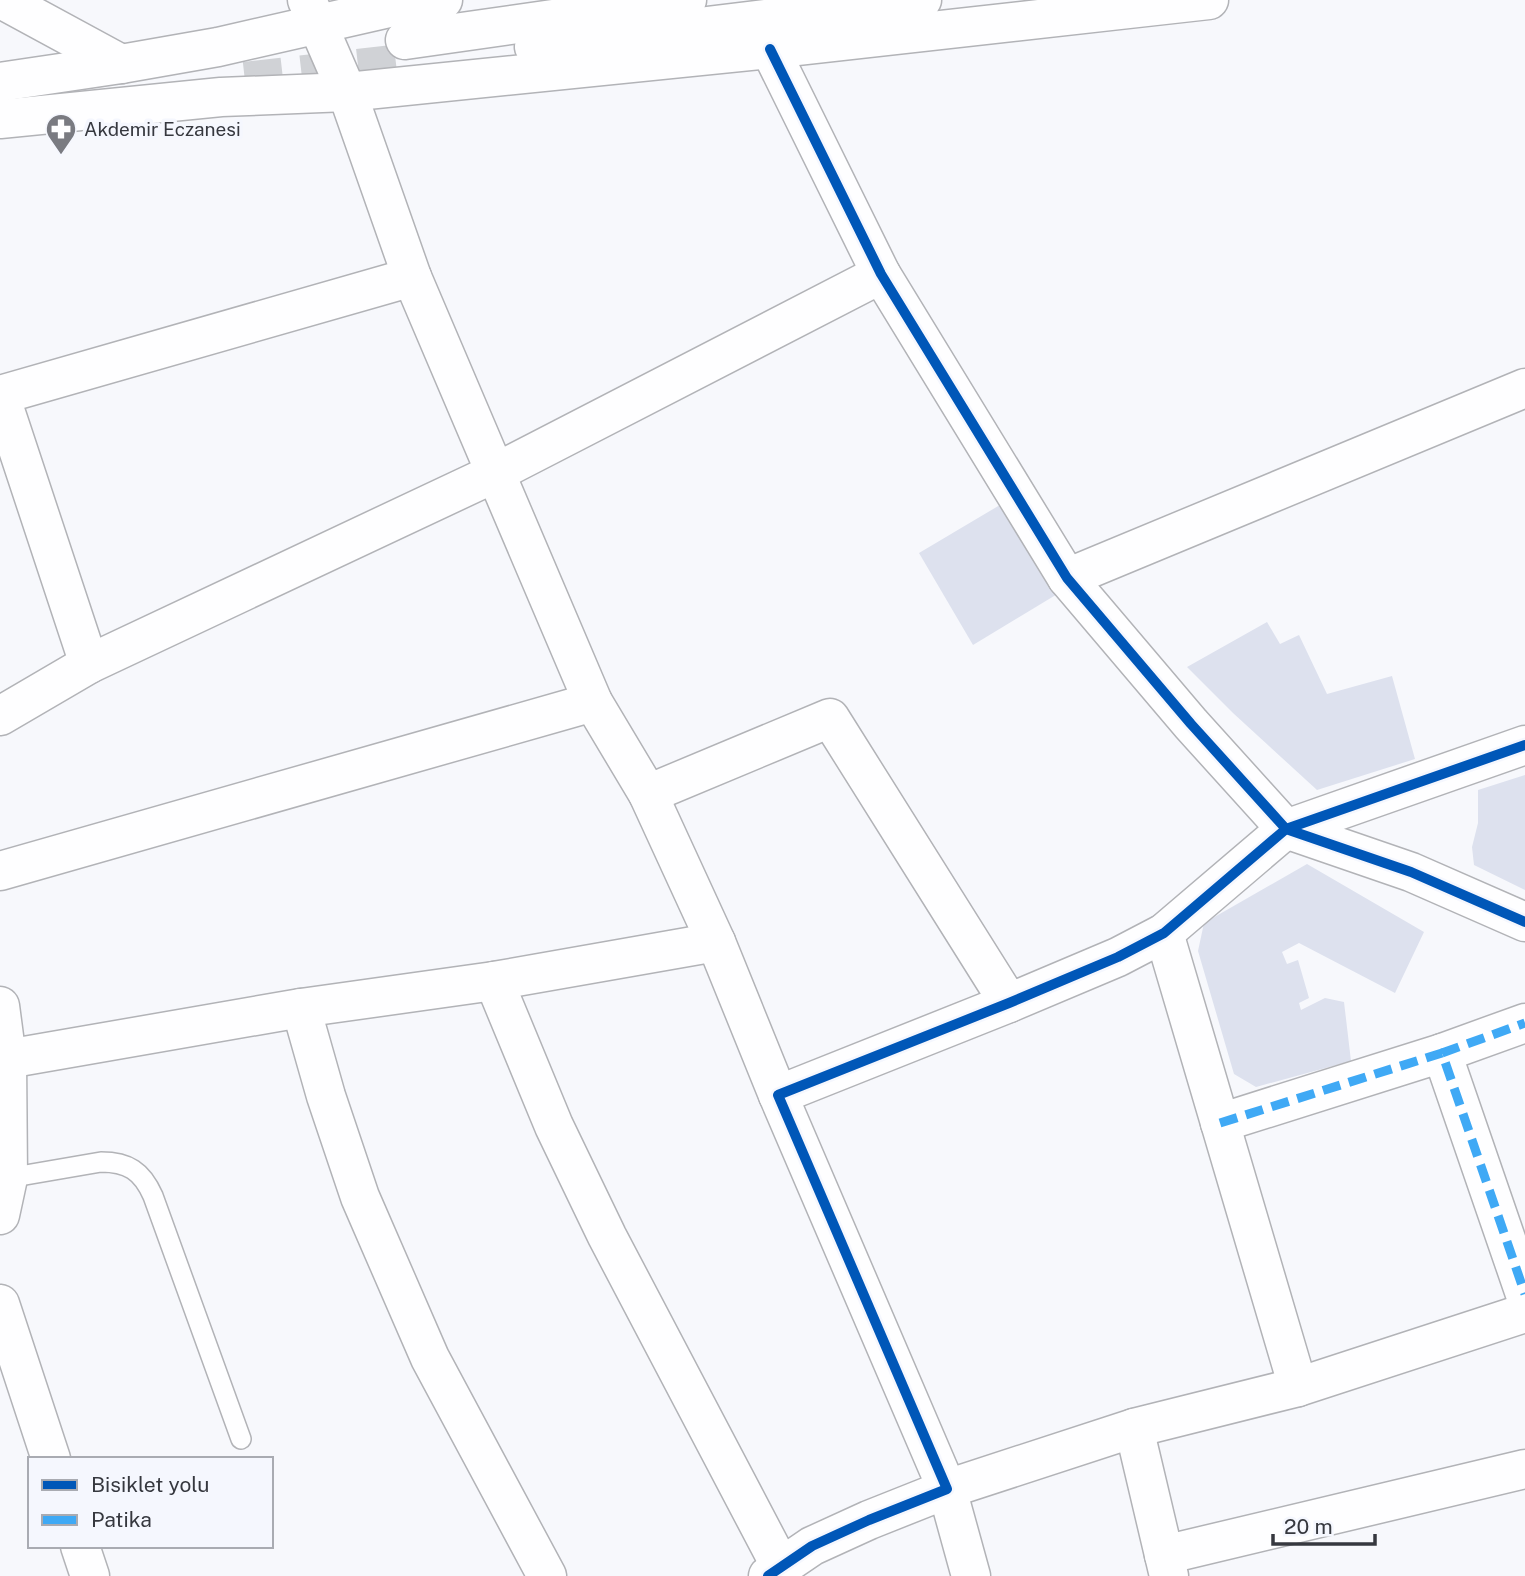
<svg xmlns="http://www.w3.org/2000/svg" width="1525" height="1576" font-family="'Public Sans',sans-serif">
	<rect width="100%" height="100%" fill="#f7f8fc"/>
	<g fill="#dde1ee">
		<polygon points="1005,502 1059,593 973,645 919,553"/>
		<polygon points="1267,622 1280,644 1299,635 1327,694 1392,676 1415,759 1317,790 1233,713 1187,667"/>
		<polygon points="1525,775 1525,890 1474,865 1472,847 1478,823 1478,790"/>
		<polygon points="1307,864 1424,932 1395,993 1299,943 1282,952 1287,964 1298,960 1309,998 1299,1003 1301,1010 1325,998 1344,1002 1351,1061 1256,1087 1234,1074 1198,951 1204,923"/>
	</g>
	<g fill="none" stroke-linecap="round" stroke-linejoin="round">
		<polyline stroke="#d0d2d6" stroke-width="38" stroke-dasharray="38 19" stroke-linecap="butt" points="245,81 410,62"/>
		<g stroke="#b2b3b7" stroke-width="22">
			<path id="lane" d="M8,1178L101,1162C128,1162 142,1171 153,1196L241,1439"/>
		</g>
		<g stroke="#b2b3b7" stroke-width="41">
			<g id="street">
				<polyline points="3,0 121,64"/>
				<polyline points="307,0 347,92 412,277 593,702 648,794 716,942 778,1095"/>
				<polyline points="770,49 881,274 1067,578 1191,724 1286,829 1411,872 1525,922"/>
				<polyline points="0,395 412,277"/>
				<polyline points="0,395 89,664"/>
				<polyline points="1067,578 1525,388"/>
				<polyline points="0,716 89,664 495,473 881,274"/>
				<polyline points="648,794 830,718 1009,1003"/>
				<polyline points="0,871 593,702"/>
				<polyline points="1164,933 1298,1387"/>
				<polyline points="494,981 554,1126 607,1236 781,1567"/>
				<polyline points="0,1006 7,1059 8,1178 0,1215"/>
				<polyline points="301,1008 326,1096 360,1197 430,1358 547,1576"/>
				<polyline points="1442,1053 1525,1023"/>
				<polyline points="7,1059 301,1008 494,981 716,942"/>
				<polyline points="1220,1123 1442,1053 1525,1294"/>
				<polyline points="0,1304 51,1459"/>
				<polyline points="1134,1428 1169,1576"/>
				<polyline points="80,1546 90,1576"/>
				<polyline points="1164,1555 1525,1469"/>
				<polyline points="768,1576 812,1546 869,1520 947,1489 778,1095 1009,1003 1118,957 1164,933 1286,829 1525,745"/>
				<polyline points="971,1576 947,1489 1134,1428 1298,1387 1525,1313"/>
			</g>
		</g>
		<g stroke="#b2b3b7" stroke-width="41">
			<g id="secondary">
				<polyline points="405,40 687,0"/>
				<polyline points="534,47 922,0"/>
				<polyline points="0,82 121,64 218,47 389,8 443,0"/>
				<polyline points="0,119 221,97 347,92 770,49 1209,0"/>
			</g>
		</g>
		<use href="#lane" stroke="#fefeff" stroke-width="19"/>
		<use href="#street" stroke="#fefeff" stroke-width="38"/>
		<use href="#secondary" stroke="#fefeff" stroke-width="38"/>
		<g stroke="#3fa9f5" stroke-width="9" stroke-dasharray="18 9" stroke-linecap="butt">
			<polyline points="1442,1053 1525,1023"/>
			<polyline points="1220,1123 1442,1053 1525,1294"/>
		</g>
		<g stroke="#f5f7fe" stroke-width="15">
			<g id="cycleway">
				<polyline points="770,49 881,274 1067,578 1191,724 1286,829 1411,872 1525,922"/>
				<polyline points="768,1576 812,1546 869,1520 947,1489 778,1095 1009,1003 1118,957 1164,933 1286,829 1525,745"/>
			</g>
		</g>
		<use href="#cycleway" stroke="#0057b8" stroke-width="10"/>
	</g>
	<defs>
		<g id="pharmacy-pin" transform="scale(1.575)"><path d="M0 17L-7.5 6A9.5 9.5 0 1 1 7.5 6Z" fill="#7a7b81" stroke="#f5f7fe"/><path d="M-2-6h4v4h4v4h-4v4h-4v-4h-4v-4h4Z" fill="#fff"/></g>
	</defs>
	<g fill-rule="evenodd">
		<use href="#pharmacy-pin" x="61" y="129"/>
	</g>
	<g text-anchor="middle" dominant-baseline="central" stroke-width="7" stroke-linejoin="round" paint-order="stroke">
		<g font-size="19" fill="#36383f" stroke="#f5f7fe" text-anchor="start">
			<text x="84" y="129">Akdemir Eczanesi</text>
		</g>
	</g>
	<rect x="28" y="1457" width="245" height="91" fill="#f5f7fe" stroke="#a9abb2" stroke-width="2"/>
	<rect x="42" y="1480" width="35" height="10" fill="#0057b8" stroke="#a9abb2" stroke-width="2"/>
	<text x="91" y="1492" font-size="21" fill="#36383f">Bisiklet yolu</text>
	<rect x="42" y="1515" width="35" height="10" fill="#3fa9f5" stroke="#a9abb2" stroke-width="2"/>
	<text x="91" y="1527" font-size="21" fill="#36383f">Patika</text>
	<path d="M1273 1534v10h102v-10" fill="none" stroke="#36383f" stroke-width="3.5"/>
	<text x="1284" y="1534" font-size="21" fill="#36383f" stroke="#f5f7fe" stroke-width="5" paint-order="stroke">20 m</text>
</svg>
